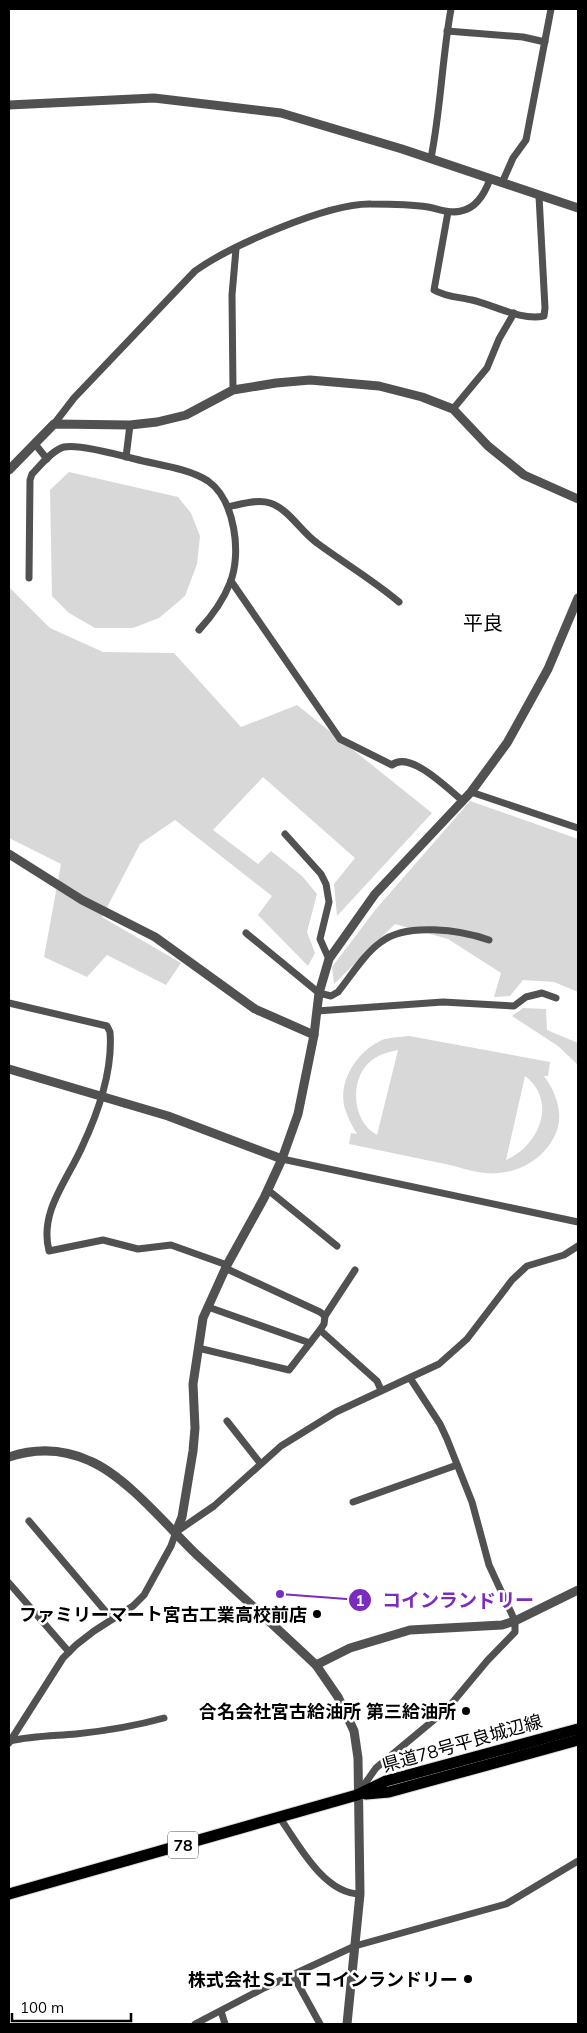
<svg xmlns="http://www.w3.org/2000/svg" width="587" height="2033" font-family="Mulish,'Noto Sans JP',sans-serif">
	<rect width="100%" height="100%" fill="#fff"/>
	<g fill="#d8d8d8" fill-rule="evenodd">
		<polygon points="69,472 178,497 191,513 200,536 197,564 185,596 159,618 133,628 95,628 69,613 52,596 50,490"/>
		<polygon points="9,587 50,628 103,652 174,653 241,727 297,705 432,813 337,916 334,884 355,858 263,777 213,830 258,864 271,851 302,876 317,894 307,932 315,953 308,966 258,915 272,896 175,820 140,844 102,917 181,963 166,985 107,955 87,977 44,957 61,864 9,838"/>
		<polygon points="470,801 578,839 578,992 554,982 523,980 510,996 494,997 501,973 448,939 395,924 334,984 332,967 376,909"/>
		<polygon points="523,1008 546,1009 547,1030 578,1043 578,1065 558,1046 512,1016"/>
		<path d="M409,1036L550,1062L548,1076H544C556,1092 564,1114 556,1133C546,1156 524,1171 499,1173C483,1175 465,1169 450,1165C416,1158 383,1151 349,1144L351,1133L357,1134C352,1126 348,1118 345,1109C337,1082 357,1051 382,1040C390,1037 401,1037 409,1036ZM398,1050L377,1135C351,1121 349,1077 372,1060C380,1054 389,1052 398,1050ZM525,1076C558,1101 539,1146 506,1160Z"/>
	</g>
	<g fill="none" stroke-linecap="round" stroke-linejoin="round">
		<g stroke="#dbdbdb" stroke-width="13">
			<g id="primary">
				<polyline points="366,1794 389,1792 578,1740"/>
				<polyline points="9,1894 357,1795 386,1781 578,1729"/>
			</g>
		</g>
		<g stroke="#515151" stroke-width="7">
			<polyline points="447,31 523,37 545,42"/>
			<path d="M431,158C441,108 442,58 451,9"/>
			<polyline points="502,183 513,158 526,140 551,9"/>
			<path d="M448,212L434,290C446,297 459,297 472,300C494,305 521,321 544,316L545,308L539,196"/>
			<polyline points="233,390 232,295 236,249"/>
			<polyline points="453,409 487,368 499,339 514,313"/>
			<path d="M54,424L74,398L195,271C230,246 328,203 371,204C390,204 409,204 428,207C439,209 450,214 461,211C477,208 485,193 490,179"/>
			<polyline points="35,444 47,459"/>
			<polyline points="126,457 130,425"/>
			<path d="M228,507C240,504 258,499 270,503C289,509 301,532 317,543C344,563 373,580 399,602"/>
			<path d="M29,578L30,480L32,474C40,466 52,450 64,447C77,444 120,455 135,459C158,465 188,468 208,481C235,500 242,554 230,583C223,601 212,616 199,630"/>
			<path d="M231,581L340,739L392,765C410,750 448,789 463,801"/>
			<polyline points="471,792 578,828"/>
			<polyline points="285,834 321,874 326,884 329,902 320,939 329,959"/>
			<path d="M246,933L319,993L331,996L338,992C351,976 364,954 381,942C406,922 461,930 489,940"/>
			<path d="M9,1003L107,1026L110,1032C113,1070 98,1113 82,1147C67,1181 39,1212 49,1251L103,1240L138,1249L171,1245L227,1265"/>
			<polyline points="317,1011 443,1002 514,1006 526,997 542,993 556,998"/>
			<polyline points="282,1159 578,1222"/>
			<polyline points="268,1190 337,1246"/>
			<polyline points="225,1268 320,1312 325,1316"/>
			<polyline points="208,1307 310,1343"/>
			<polyline points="320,1330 377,1381 381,1390"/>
			<polyline points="198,1348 289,1370 320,1330 324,1324 325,1316 355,1270"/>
			<polyline points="227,1421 260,1463"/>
			<polyline points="353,1502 457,1465"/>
			<polyline points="29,1521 112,1619"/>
			<polyline points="9,1583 69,1652"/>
			<path d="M10,1741C32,1736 53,1736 76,1734C105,1731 135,1726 164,1718"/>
			<polyline points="9,1743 63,1658 76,1645 94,1631 133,1606 144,1595 171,1546 176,1532 214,1506 281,1446 336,1412 439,1364 467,1339 512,1280 527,1266 564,1255 578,1246"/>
			<polyline points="359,1792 376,1768 447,1709 487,1661 515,1632 515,1621 489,1565 472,1502 447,1439 440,1424 410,1378"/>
			<path d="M280,1818C298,1844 324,1894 360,1894"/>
			<polyline points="293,1975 320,2024"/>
			<polyline points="221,2011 225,2024"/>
			<polyline points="195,2024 264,1988 355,1946 506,1904 578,1861"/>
		</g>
		<g stroke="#515151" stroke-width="9">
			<polyline points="9,105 154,98 281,113 402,149 578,208"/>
			<polyline points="9,470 54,424 130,425 157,422 186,415 233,390 276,383 310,380 379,386 422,397 453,409 488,446 524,475 578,499"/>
			<polyline points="9,854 82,900 155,937 255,1009 314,1035"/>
			<polyline points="9,1069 168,1116 282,1159"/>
			<path d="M9,1457C36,1448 64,1449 90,1461C127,1477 167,1526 196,1554C236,1591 277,1628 316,1665L338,1697L354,1731L358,1758L360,1894L347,2024"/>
			<polyline points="176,1532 182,1517 193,1451 195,1428 193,1384 203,1318 227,1265 264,1198 282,1159 298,1114 314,1035 319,993 329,959 375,894 471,792 507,743 548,669 578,598"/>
			<polyline points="316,1665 350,1648 410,1630 502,1625 515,1621 578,1590"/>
		</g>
		<use href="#primary" stroke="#000" stroke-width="11"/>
	</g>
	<g fill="#000" stroke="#fff" stroke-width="2">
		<circle cx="317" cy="1614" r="5"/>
		<circle cx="466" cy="1711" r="5"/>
		<circle cx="468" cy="1979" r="5"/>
	</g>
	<g text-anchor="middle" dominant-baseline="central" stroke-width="5" stroke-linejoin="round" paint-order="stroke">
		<rect fill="#fff" stroke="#4c4c4c" stroke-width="1" x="168" y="1831.5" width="30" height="27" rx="4"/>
		<g font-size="16" font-weight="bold" fill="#000">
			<text x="183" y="1845">78</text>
		</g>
		<g font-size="18" font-weight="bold" fill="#000" stroke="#fff" text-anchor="end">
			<text x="307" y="1614">ファミリーマート宮古工業高校前店</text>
			<text x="456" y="1711">合名会社宮古給油所 第三給油所</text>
			<text x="458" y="1979">株式会社ＳＩＴコインランドリー</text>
		</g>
		<g font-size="18" fill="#000" stroke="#fff">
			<text transform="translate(462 1743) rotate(-16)">県道78号平良城辺線</text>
		</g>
		<g font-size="20" fill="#000" stroke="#fff">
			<text x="483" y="622">平良</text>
		</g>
	</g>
	<path fill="none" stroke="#7b2cbf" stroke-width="2" d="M280 1594L360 1600"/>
	<g fill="#7b2cbf" stroke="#fff" stroke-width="2">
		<circle cx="280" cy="1594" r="5"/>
		<circle cx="360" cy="1600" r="12"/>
	</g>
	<g font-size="15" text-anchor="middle" font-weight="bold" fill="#fff">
		<text x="360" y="1606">1</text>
	</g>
	<g font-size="19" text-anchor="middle" font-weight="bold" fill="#7b2cbf" stroke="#fff" stroke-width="5" stroke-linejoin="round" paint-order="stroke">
		<text x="458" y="1607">コインランドリー</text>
	</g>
	<rect width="587" height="2033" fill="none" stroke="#000000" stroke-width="20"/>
	<path d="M12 2013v8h119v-8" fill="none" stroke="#000000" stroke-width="2.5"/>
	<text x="20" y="2013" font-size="15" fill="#000000" stroke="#ffffff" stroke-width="4" paint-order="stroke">100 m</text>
</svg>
